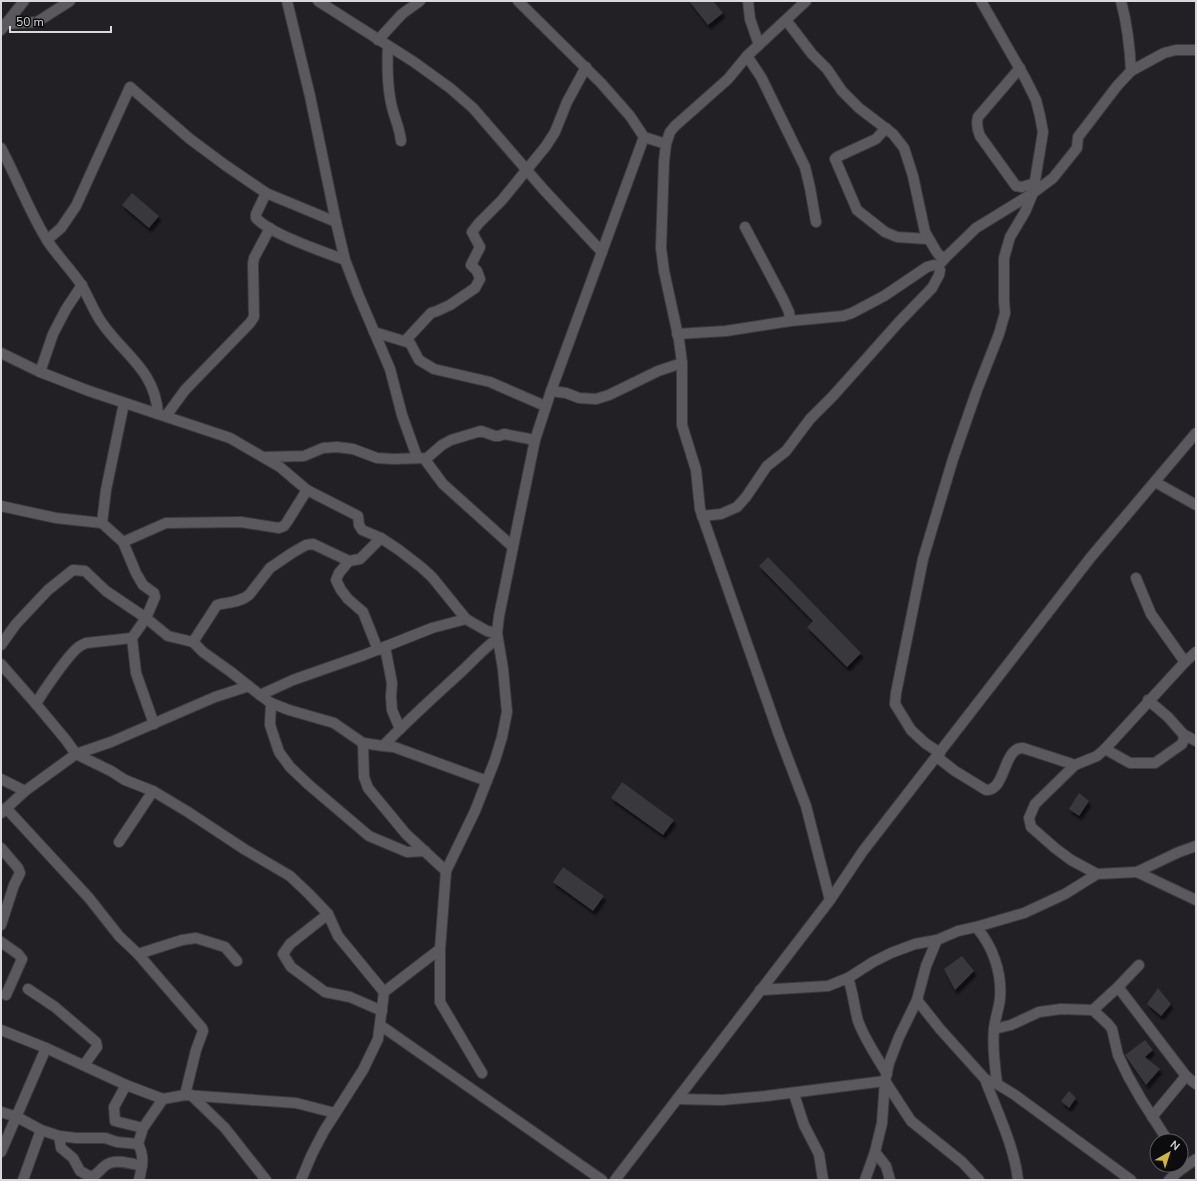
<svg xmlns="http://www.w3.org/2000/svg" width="1197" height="1181" font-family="'Nunito Sans',sans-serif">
	<defs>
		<filter id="shadow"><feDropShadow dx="2.5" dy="4.5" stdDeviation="1" flood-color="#0009"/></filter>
	</defs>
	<rect width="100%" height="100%" fill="#232025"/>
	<g fill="#39373c" filter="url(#shadow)">
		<polygon points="689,1 713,1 723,13 708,25"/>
		<polygon points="132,193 159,216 149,228 122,205"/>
		<polygon points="768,557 861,653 847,667 807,627 813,621 759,566"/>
		<polygon points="622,782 674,820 663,835 611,798"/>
		<polygon points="1079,793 1089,801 1079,816 1069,809"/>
		<polygon points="563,867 604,896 593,911 553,882"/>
		<polygon points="962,956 974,971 955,990 944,969"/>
		<polygon points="1158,988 1171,1004 1161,1016 1147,1004"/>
		<polygon points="1145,1040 1153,1050 1145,1057 1160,1069 1146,1085 1125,1055"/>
		<polygon points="1069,1091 1076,1098 1069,1108 1061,1101"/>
	</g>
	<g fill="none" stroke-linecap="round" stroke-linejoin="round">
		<g stroke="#3d3b3f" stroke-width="12">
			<g id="minor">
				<polyline points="287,1 310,96 336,222 345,260 358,294 390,369 402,415 417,457"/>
				<polyline points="318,1 414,62 450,88 473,108 544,190 602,252"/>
				<polyline points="518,1 601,83 630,116 644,137 666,144"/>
				<polyline points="748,1 750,19 759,45"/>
				<polyline points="806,1 747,56 728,79 675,126 670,132 666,144 664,161 661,248 664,271 679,340 682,363 682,425 696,470 700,509 779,735 806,806 830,900"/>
				<path d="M1121,1C1127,24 1130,47 1131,71"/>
				<polyline points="786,20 812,54 827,69 842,91 859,108 893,134 904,148 913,176 925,232 936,251 939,255 945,258"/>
				<polyline points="5,24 37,22 70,1"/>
				<polyline points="1,30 24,1"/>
				<polyline points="378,40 402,14 420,1"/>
				<path d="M388,46C387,67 387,90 393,111C396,121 400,130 401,141"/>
				<polyline points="747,56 761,77 805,167 810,188 816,222"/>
				<path d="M1020,68L978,117C976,124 977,129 980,136L1016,186L1022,187L1035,183"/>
				<polyline points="886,128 876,139 837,157 835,159 836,161 857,210 885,232 897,237 928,239"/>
				<path d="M1,148C17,178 29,211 47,240C57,256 72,270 82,286C89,298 94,312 102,323C125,356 155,370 158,414"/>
				<path d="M266,193L256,214V218C272,235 322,251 345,260"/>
				<polyline points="745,227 783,299 789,312 790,321"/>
				<polyline points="47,240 61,228 76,206 130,87 190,139 225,165 266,193 336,222"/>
				<polyline points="374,332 410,343 419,360 434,369 490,382 545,406"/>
				<polyline points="677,334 726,331 790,321 843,316 852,313 884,296 927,267 934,265 938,266 945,258 976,228 1033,193 1043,132 1040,116 1036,100 1025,78 981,1"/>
				<polyline points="405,341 431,313 437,311 450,305 475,288 480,279 477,271 471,265 480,247 472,232 479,223 502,200 546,146 555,132 567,102 586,67"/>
				<polyline points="1,353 40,372 89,391 230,438 280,467 307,490 358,516 359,525 362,530 381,538 399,550 421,567 432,577 466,619"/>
				<polyline points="40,372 53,334 66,309 82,285"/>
				<polyline points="551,391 566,393 579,398 596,399 609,395 658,371 682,363"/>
				<polyline points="124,403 106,490 102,523 123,542 136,573 143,585 154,593 155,597 146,618 132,638 136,673 154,724"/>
				<polyline points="166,416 185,390 250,323 254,317 253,264 254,258 270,228"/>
				<polyline points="265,457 304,456 323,448 337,447 353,449 377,458 393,459 427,458 442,445 451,440 481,431 495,436 499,436 504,434 535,440"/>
				<polyline points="427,458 426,461 443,484 513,547"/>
				<polyline points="1155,482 1196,505"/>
				<polyline points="1,506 56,518 102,523"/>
				<polyline points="702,516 721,514 737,507 746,497 767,466 786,451 810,419 833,396 899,322 932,288 939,275 940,270 938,266"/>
				<polyline points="123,542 166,523 241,522 279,528 284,526 287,522 307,490"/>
				<polyline points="1136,578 1151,614 1185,662"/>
				<path d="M193,642L217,605C228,602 239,603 249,595L270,568L292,553L306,545L313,544L349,561"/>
				<polyline points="1,645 16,624 48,590 73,570 85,571 106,591 146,618 168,636 193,642 203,652 231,672 260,695 271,703 289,710 334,723 363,743 383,746 394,747 487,781"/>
				<polyline points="385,647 392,683 391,697 392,710 400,729"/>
				<polyline points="378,650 363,612 348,599 341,590 336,580 339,573 349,561 360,559 381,538"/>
				<polyline points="1,664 36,704 66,740 76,754 111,771 125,780 153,791 188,812 244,849 290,876 309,894 328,914 338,936 384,992"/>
				<polyline points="260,695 293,680 364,655 432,628 466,619 487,631 497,633"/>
				<polyline points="271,703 270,725 279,752 290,767 309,785 369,836 407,852 425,851"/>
				<path d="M36,704C42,693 70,652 80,646C82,645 84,644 86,643L132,638"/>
				<polyline points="1183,734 1196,741"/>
				<polyline points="363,743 364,777 368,788 406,834 446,871"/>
				<path d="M383,746C408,720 435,696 461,672C473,661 484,648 497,639"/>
				<polyline points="1105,749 1130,763 1155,763 1182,744 1184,738 1183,734 1168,717 1148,700"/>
				<polyline points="940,753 925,743 911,730 895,704 896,693 923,559 953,459 977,390 999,334 1005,313 1004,301 1004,258 1010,237 1025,212 1033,193 1053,178 1077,148 1078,137 1117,86 1131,71 1164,53 1176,50 1196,50"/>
				<path d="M937,757L955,771L986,790C1006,791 1003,747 1023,748L1075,765"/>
				<polyline points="1,779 25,791"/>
				<polyline points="6,808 89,898 119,936 138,954 202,1028 203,1031 196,1050 185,1095"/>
				<polyline points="1,813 25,791 76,754 111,742 215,697 249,686"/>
				<polyline points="119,842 153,791"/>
				<polyline points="1,848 18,868 20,873 14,885 1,925"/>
				<polyline points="1137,872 1196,900"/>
				<polyline points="1097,874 1071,860 1055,848 1031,827 1029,818 1035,804 1075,765 1097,756 1105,749 1185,662 1196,652"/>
				<polyline points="328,914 290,944 283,954 291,967 325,992 350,997 382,1011"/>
				<path d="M976,927C993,946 1002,973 1000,998C999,1009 995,1018 994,1029C992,1047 995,1065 997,1084"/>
				<polyline points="1,942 18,954 22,959 6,995"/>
				<polyline points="440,949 440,1002 482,1073"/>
				<polyline points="138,954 182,940 196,938 225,947 237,961"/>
				<path d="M848,978C853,992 854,1006 858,1021C865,1040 877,1057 887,1074"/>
				<polyline points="1118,987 1139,965"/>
				<polyline points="28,989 55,1007 96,1042 97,1047 84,1065"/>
				<polyline points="760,990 828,986 848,978 873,962 891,953 915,944 937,940 958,931 976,927 1024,913 1065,894 1097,874 1137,872 1179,852 1196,846"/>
				<polyline points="917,1000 940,1029 985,1079 997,1084 1015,1095 1131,1180"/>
				<polyline points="1093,1010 1118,987 1186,1076 1152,1117"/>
				<polyline points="380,1025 602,1180"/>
				<polyline points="994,1029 1011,1025 1039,1012 1061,1009 1093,1010 1108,1024 1112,1029 1118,1055 1128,1076 1141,1099 1168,1141"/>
				<polyline points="1,1030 46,1048 126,1085 163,1099 185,1095 296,1103 335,1113"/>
				<polyline points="1186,1076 1196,1084"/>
				<path d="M985,1079C997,1112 1014,1145 1018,1180"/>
				<polyline points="126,1085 114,1107 115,1121 143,1128"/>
				<polyline points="794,1094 804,1125 819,1154 823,1180"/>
				<polyline points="191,1095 225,1128 266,1180"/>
				<polyline points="677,1099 722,1100 766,1096 885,1081 911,1121 962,1162 979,1180"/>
				<polyline points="1,1112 17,1117 41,1130"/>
				<path d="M59,1136L61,1148L73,1158L80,1171L91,1177C100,1173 99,1170 106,1165C115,1158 132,1164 142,1166"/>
				<polyline points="1,1152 46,1048"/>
				<polyline points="23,1180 41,1130 59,1136 76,1138 105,1138 117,1142 138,1144"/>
				<path d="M139,1180C142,1167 145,1156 138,1144L143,1128L163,1099"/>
				<polyline points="301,1180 312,1154 324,1131 363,1070 378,1039 384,992 440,949 446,871 475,811 495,760 502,737 507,712 503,669 497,633 499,616 513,547 535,440 551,391 644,137"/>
				<polyline points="615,1180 830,900 863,851 1091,557 1196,433"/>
				<polyline points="865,1180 875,1152"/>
				<polyline points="890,1180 886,1166 875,1152 882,1123 885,1081 889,1063 899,1037 917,1000 926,966 937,940"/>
				<polyline points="1169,1180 1179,1171 1196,1159"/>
			</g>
		</g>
		<use href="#minor" stroke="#5b595e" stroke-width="10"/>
	</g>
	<rect width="1197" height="1181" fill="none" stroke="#d9d8db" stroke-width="4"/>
	<g transform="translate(1169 1153) rotate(39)"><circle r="19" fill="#0c0b0d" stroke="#5e5d5f"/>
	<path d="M0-3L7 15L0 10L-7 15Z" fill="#ceb837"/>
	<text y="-6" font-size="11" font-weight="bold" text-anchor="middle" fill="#d9d8db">N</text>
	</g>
	<path d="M10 26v6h101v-6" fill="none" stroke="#d9d8db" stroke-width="2"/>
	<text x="16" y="26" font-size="12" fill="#d9d8db" stroke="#0c0b0d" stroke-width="3" paint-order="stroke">50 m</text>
</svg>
